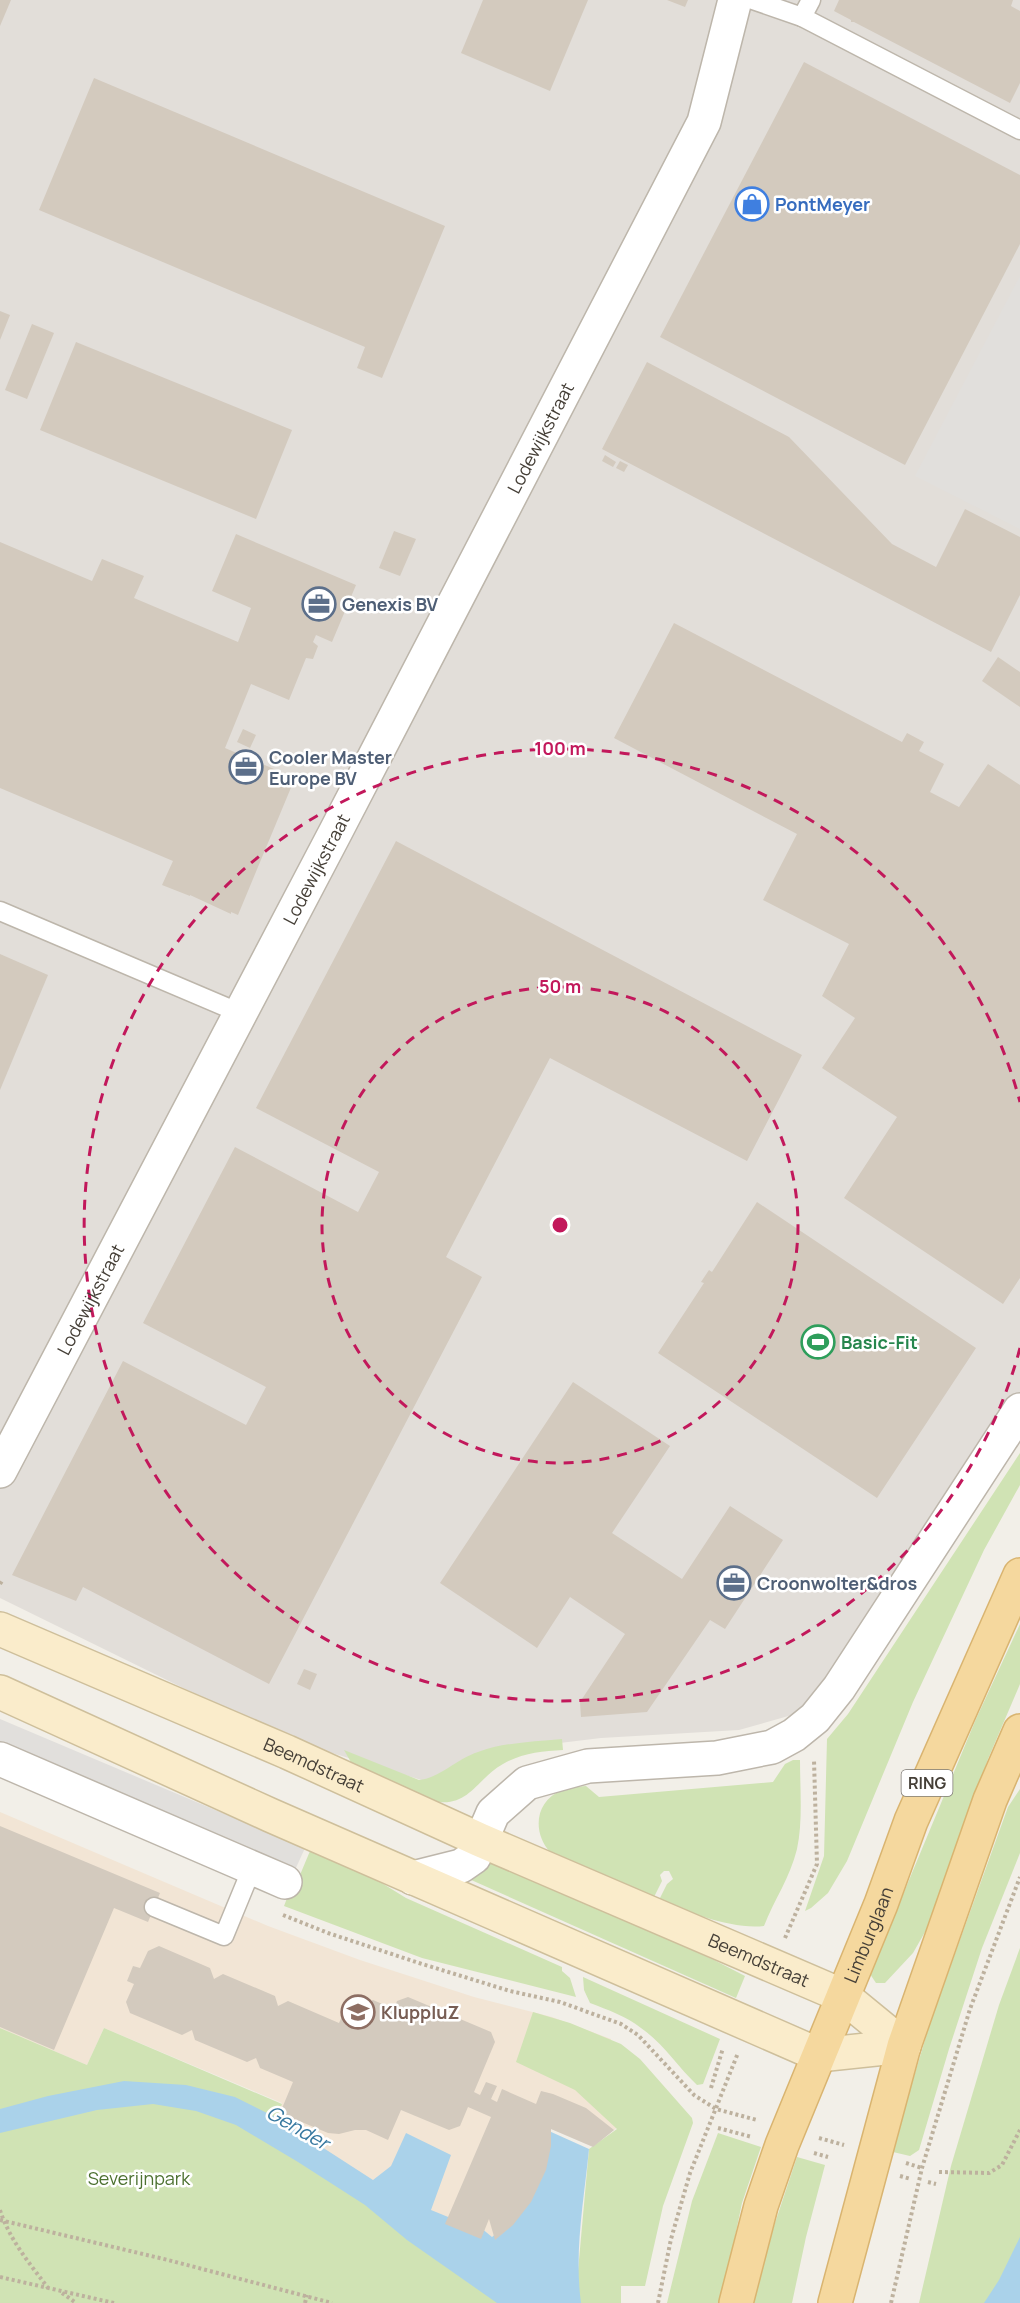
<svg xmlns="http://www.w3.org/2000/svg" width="1020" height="2303" font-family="Manrope,sans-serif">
	<rect width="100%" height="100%" fill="#f2efe8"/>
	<polygon fill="#f2e5d5" points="0,1812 268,1926 360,1960 474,1997 552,2017 611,2039 618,2127 594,2145 551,2129 551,2146 495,2240 445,2224 274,2124 282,2103 104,2028 87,2065 0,2028"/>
	<polygon fill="#e2ded9" points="0,0 1020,0 1020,1422 827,1705 739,1730 601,1738 485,1752 425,1781 289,1740 0,1598"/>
	<g fill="#d0e3b4">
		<polygon points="1020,1453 1020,1485 984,1550 913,1702 847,1861 828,1893 811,1908 805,1911 824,1856 827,1739 848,1714"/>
		<polygon points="1020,1624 1020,1684 988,1759 929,1925 913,1953 885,1983 876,1983 870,1974 976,1719"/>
		<path d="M562,1739L563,1750C542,1751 522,1753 503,1764C476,1779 469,1809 432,1801L352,1764L344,1750L419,1780C438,1779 458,1758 478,1752C505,1742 533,1742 562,1739Z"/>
		<path d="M793,1760H800C800,1789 803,1821 797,1849C790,1878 774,1900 764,1926C732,1930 688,1911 658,1902L667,1884L673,1879L669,1871H664L660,1875L662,1881L653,1899L550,1852C532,1832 535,1801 562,1790C569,1787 578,1787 586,1786L599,1797L773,1782L785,1764Z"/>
		<polygon points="1020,1789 1020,1853 982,1948 949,2049 919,2150 910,2156 893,2152 892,2150 931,2020 1008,1807"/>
		<polygon points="310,1851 351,1864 406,1898 562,1967 562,1971 570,1978 576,1997 422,1958 284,1906 289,1893 292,1894"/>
		<polygon points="493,1860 714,1960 745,1976 736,1998 469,1879"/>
		<polygon points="1020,1948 1020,2303 919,2303 951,2166 999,2005"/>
		<path d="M583,1977L720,2039L703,2084L697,2085C678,2067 663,2043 641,2028C626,2016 608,2010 590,2003L584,1990Z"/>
		<polygon points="533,2012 570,2023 621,2044 640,2059 692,2118 693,2123 663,2206 645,2286 621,2286 621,2303 0,2303 0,2028 87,2065 104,2028 282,2104 274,2124 445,2224 578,2271 589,2149 617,2129 575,2090 516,2062"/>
		<polygon points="718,2133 761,2147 742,2203 721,2303 667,2303 692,2201"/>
		<polygon points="797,2157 825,2165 806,2237 792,2303 754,2303 766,2250"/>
	</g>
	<g fill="#e1dfdc">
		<polygon points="1020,276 1020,529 915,476"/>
		<polygon points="0,1719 305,1848 295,1870 0,1745"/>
	</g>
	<g fill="#aad2ea">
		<path d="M124,2081L186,2085L235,2097L277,2118L373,2180L391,2166L406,2133L451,2155L431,2210L458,2221L463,2213L492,2237L516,2217L549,2131L589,2149C584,2200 574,2252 581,2303H497L407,2240L365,2205L298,2162L236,2125L196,2111L153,2104L97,2110L0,2133V2109L48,2096Z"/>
		<polygon points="1020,2237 1020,2303 984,2303 999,2280"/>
	</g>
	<g fill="#d3cabe">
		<polygon points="0,0 11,0 0,26"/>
		<polygon points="483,0 588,0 550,91 461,53"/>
		<polygon points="667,0 688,0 685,7"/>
		<polygon points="839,0 1013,0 1011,6 1020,11 1020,83 1010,103 854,22 851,22 851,20 834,11"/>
		<polygon points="804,62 1020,175 1020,244 905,465 660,337"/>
		<polygon points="94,78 445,226 382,378 357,368 365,347 39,210"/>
		<polygon points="0,311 10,315 0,340"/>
		<polygon points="32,324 54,333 27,399 5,390"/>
		<polygon points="76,342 292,430 256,519 40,430"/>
		<polygon points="647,362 789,437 892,544 936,567 965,509 1020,537 1020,595 991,652 602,449"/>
		<polygon points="605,455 616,462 613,467 602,461"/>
		<polygon points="620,461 628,465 624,472 616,468"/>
		<polygon points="394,531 416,539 400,576 379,568"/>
		<polygon points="236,534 356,585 332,642 316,635 313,642 318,646 313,659 306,658 289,700 251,684 225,748 295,778 238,915 231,912 231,914 190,895 190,896 162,885 173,861 0,788 0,542 92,581 102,559 144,576 134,598 238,642 251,608 212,591"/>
		<polygon points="674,623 902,742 907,733 924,742 919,751 944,764 930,792 959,807 988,764 1020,785 1020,1278 1003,1304 844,1198 897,1117 822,1068 855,1018 822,996 849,944 763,900 797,834 614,738"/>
		<polygon points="998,657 1020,672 1020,707 982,681"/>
		<polygon points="243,729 256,735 250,748 237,742"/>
		<polygon points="396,841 802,1055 747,1161 550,1058 446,1257 482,1277 269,1684 83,1587 76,1601 12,1575 123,1361 246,1425 266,1387 143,1323 235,1147 358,1212 379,1172 256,1108"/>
		<polygon points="0,954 48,975 0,1090"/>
		<polygon points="757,1202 976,1348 877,1498 658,1353 704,1283 701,1282 709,1270 712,1272"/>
		<polygon points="573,1382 670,1446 612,1533 682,1579 730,1506 783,1540 725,1629 710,1620 647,1712 581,1717 580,1702 625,1634 570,1597 537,1648 440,1583"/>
		<polygon points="304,1669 317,1674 310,1690 297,1684"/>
		<polygon points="0,1826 160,1893 148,1922 114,1908 54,2050 0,2027"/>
		<polygon points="159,1946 210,1968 214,1979 223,1974 275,1996 278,2006 288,2001 339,2023 344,2012 351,2009 350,2003 355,1998 362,1998 367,2003 373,2000 394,2009 397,2001 408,1997 491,2032 495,2042 474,2092 480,2095 486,2082 497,2086 491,2099 497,2102 502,2089 536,2104 541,2091 553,2094 586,2108 614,2130 593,2147 551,2129 551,2146 546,2170 531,2202 513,2225 495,2240 489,2219 481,2239 445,2224 491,2117 468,2107 460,2126 449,2130 401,2110 388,2140 366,2130 355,2130 339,2134 328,2133 280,2113 293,2082 260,2068 256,2058 247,2062 195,2040 192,2030 182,2035 130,2013 126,2002 134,1984 127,1981 133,1966 140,1968 148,1951"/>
	</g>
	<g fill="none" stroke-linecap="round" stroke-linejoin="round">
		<g stroke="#bdb6ab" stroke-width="21">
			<g id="lane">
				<polyline points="753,0 802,17 1020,130"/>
				<polyline points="802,17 811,0"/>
				<polyline points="0,911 240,1013"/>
				<polyline points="154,1907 224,1936 252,1868"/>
			</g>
		</g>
		<g stroke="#bdb6ab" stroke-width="36">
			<g id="street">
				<path id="s1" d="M0,1471L335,833L704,122L735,0"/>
				<polyline points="0,1759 285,1882"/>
				<polyline points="413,1878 461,1866 474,1857 493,1813 527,1783 588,1766 717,1758 772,1747 794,1735 815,1718 839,1688 1020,1410"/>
			</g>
		</g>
		<g stroke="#cebf9b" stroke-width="36">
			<g id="secondary">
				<path id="s2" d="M0,1629L287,1752L480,1840L843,1996L904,2046"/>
				<polyline points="0,1692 270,1815 819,2055 904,2046"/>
			</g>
		</g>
		<g stroke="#d9b470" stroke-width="36">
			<g id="primary">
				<path id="s3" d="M736,2303L761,2206L782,2145L881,1904L911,1821L1020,1575"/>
				<polyline points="835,2303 904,2046 990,1800 1020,1731"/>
			</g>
		</g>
		<g stroke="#bdb19e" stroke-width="4" stroke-dasharray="3 3" stroke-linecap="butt">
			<polyline points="0,1584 2,1581"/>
			<polyline points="283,1915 328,1933 419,1963 510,1991 560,2002 621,2024 638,2035 694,2095 716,2109 757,2120"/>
			<polyline points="785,1938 817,1864 814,1760"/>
			<polyline points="711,2088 723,2048"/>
			<polyline points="718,2128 752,2137"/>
			<polyline points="819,2138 844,2145"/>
			<polyline points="814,2153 828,2157"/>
			<polyline points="906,2163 922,2168"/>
			<polyline points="939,2172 989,2173 1002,2165 1020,2130"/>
			<polyline points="900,2176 911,2179"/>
			<polyline points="928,2182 936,2184"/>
			<path d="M0,2210C9,2239 30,2264 48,2288"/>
			<polyline points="0,2220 168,2260 332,2303"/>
			<polyline points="0,2277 114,2303"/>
			<polyline points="62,2293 76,2303"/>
			<polyline points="305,2303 307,2295"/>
			<polyline points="658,2303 671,2239 690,2173 738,2053"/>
			<polyline points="891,2303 922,2168 970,2009 1020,1877"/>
		</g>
		<use href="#lane" stroke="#fff" stroke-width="18"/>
		<use href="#street" stroke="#fff" stroke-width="33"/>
		<use href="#secondary" stroke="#faeccb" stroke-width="33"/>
		<use href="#primary" stroke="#f5d89e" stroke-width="33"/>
	</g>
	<g fill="none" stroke="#c2185b" stroke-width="3" stroke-dasharray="10 8">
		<circle cx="560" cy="1225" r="238"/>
		<path d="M1020 1348A476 476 0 1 1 1020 1102"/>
	</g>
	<defs>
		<g id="shop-ring" transform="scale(1.725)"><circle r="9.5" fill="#fff" stroke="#3f7fe0" stroke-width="1.5"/><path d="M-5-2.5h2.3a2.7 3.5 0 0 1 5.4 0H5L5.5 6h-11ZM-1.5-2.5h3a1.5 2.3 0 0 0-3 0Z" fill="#3f7fe0"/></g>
		<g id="office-ring" transform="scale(1.725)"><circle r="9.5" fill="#fff" stroke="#5c6f8a" stroke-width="1.5"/><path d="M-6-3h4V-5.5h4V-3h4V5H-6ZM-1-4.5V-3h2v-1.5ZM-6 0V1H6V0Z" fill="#5c6f8a"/></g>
		<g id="stadium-ring" transform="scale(1.725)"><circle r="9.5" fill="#fff" stroke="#2e9e5b" stroke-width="1.5"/><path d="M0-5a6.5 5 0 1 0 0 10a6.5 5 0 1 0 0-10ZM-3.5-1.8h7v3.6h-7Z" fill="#2e9e5b"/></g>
		<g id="school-ring" transform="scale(1.725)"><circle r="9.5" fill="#fff" stroke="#8d6e63" stroke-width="1.5"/><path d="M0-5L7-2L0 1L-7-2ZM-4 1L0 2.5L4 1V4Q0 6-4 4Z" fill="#8d6e63"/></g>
	</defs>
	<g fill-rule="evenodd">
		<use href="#shop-ring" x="752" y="204"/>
		<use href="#office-ring" x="319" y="604"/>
		<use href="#office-ring" x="246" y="767"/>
		<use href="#stadium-ring" x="818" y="1342"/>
		<use href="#office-ring" x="734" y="1583"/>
		<use href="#school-ring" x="358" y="2012"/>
	</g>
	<g text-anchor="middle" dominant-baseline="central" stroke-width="5" stroke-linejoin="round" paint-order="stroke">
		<rect fill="#fff" stroke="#7d7973" stroke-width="1.5" x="901.5" y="1770" width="51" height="26" rx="4.5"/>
		<g font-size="16" font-weight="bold" fill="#453f37">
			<text x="927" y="1783">RING</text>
		</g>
		<g font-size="18" font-weight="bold" fill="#366cbe" stroke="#fff" text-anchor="start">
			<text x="775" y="204">PontMeyer</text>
		</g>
		<g font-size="18" fill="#453f37" stroke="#fff">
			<text stroke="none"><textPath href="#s1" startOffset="1166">Lodewijkstraat</textPath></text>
			<text stroke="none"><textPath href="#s1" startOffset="680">Lodewijkstraat</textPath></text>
			<text stroke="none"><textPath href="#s1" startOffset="194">Lodewijkstraat</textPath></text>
			<text stroke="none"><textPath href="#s2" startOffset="342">Beemdstraat</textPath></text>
			<text stroke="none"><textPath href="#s3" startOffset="392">Limburglaan</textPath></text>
			<text stroke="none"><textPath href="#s2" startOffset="828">Beemdstraat</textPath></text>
		</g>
		<g font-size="18" font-weight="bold" fill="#4e5e75" stroke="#fff" text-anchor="start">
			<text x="342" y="604">Genexis BV</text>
			<text x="269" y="757">Cooler Master<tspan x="269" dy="21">Europe BV</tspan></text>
			<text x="757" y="1583">Croonwolter&amp;dros</text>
		</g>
		<g font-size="18" font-weight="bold" fill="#27864d" stroke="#fff" text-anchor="start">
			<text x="841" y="1342">Basic-Fit</text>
		</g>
		<g font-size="18" font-weight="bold" fill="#785e54" stroke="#fff" text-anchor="start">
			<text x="381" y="2012">KluppluZ</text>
		</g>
		<g font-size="18" fill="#4c7130" stroke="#fff">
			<text x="139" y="2178">Severijnpark</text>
		</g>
		<g font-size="20" font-style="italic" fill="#3879a0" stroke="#fff">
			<text transform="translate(298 2127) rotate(30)">Gender</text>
		</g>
	</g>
	<circle cx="560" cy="1225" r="9" fill="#c2185b" stroke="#fff" stroke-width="3"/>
	<g font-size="18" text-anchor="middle" font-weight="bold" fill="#c2185b" stroke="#fff" stroke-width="5" stroke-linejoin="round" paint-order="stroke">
		<text x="560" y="755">100 m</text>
		<text x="560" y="993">50 m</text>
	</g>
</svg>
